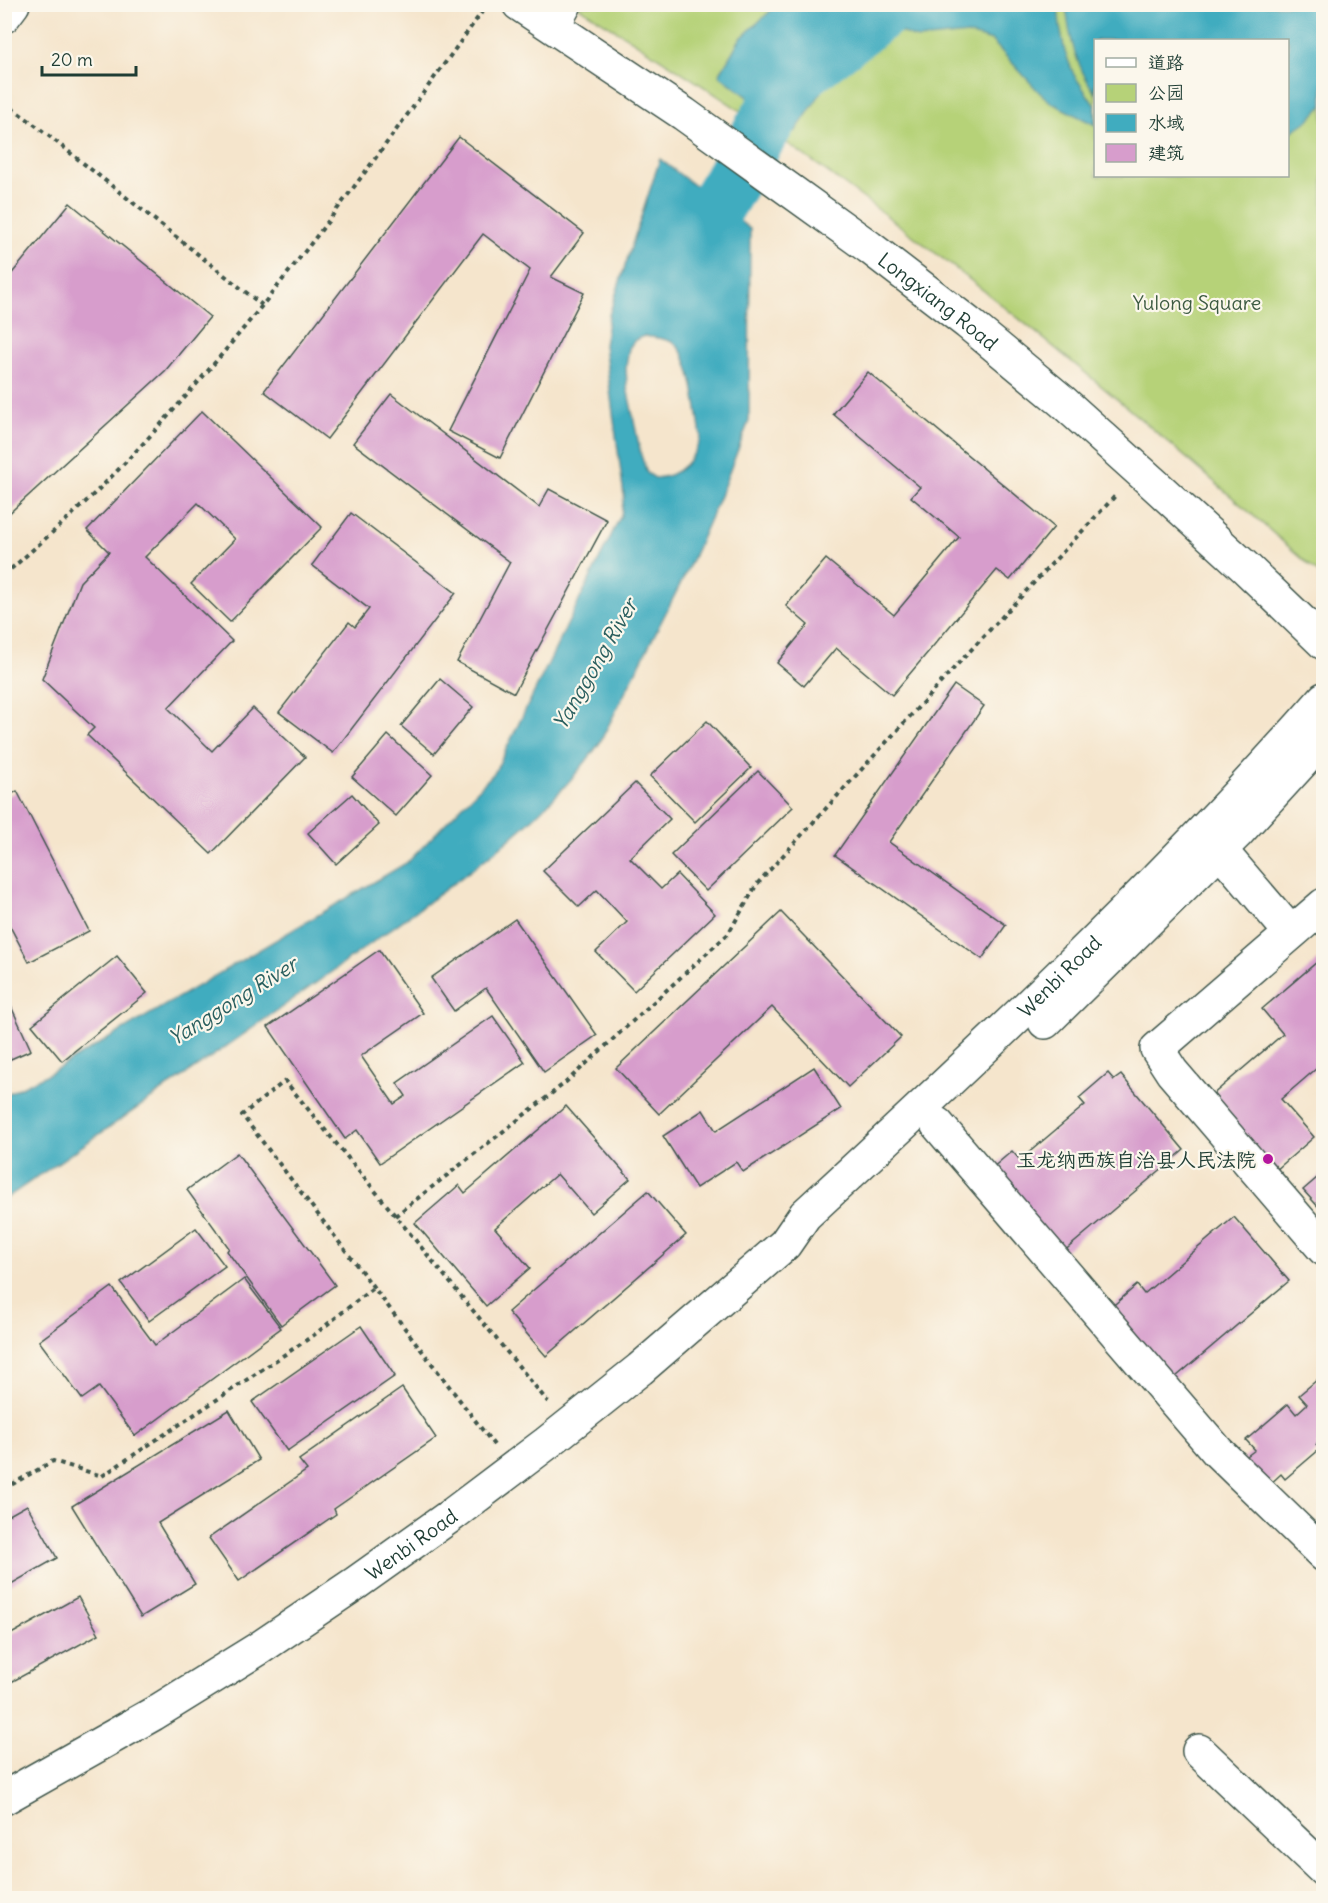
<svg xmlns="http://www.w3.org/2000/svg" width="1328" height="1903" font-family="Delius,'LXGW WenKai TC',sans-serif">
	<rect width="100%" height="100%" fill="#fbf7ec"/>
	<filter id="ink" filterUnits="userSpaceOnUse"><feTurbulence type="fractalNoise" baseFrequency=".0167" numOctaves="2"/><feDisplacementMap in="SourceGraphic" scale="12" xChannelSelector="R" yChannelSelector="G"/><feConvolveMatrix kernelMatrix="1 2 1 2 8 2 1 2 1" color-interpolation-filters="sRGB"/></filter>
	<filter id="wash" filterUnits="userSpaceOnUse"><feTurbulence type="fractalNoise" baseFrequency=".008" numOctaves="4" result="noise"/><feDisplacementMap in="SourceGraphic" scale="24" xChannelSelector="R" yChannelSelector="G"/><feGaussianBlur stdDeviation="1.35" result="paint"/><feColorMatrix in="noise" values="0 0 0 0 0 0 0 0 0 0 0 0 0 0 0 0 0 1.4 0 .05"/><feComposite in="paint" operator="in"/></filter>
	<g filter="url(#wash)">
		<rect width="100%" height="100%" fill="#f5e5cc"/>
		<path fill="#b6d278" stroke="#6a8856" stroke-width="1.5" fill-rule="evenodd" d="M576,5H1323V577C1146,420 964,267 770,131C707,87 641,46 576,5ZM1096,40H1288V176H1096Z"/>
		<g fill="#40acbf" stroke="#30747a" stroke-width="1.5" fill-rule="evenodd">
			<path d="M777,5H1058L1060,27L1065,52L1074,75L1095,106V125L1052,103L1040,93L992,41L968,34L918,39L888,27L880,25C847,47 818,99 795,132L719,75L740,39Z"/>
			<path d="M1066,5H1323V105L1310,119L1288,134V40H1096L1095,93C1076,66 1069,37 1066,5Z"/>
			<path d="M660,159L750,229L749,421L720,496L688,569L599,744C541,826 454,883 374,941C253,1030 128,1114 5,1199V1095L50,1073L408,862L495,772L621,515L624,496L604,345L609,315ZM644,336C653,337 664,338 672,342C693,353 697,414 701,436C695,458 680,477 655,478L647,473L641,455L627,387L626,367L629,348L635,340Z"/>
		</g>
		<g fill="none" stroke-linecap="round" stroke-linejoin="round">
			<polyline stroke="#40acbf" stroke-width="57" points="715,282 712,213 793,78 891,4"/>
		</g>
		<g id="blocks">
			<g fill="#d79dcc">
				<polygon points="459,137 584,233 551,277 584,293 500,458 448,431 530,270 483,234 327,439 264,391"/>
				<polygon points="70,203 210,317 165,371 4,518 4,283"/>
				<polygon points="868,372 1054,527 1010,580 997,570 892,695 836,648 804,686 777,663 808,625 786,606 826,559 894,615 959,537 911,497 920,487 833,414"/>
				<polygon points="391,394 539,507 549,489 607,520 514,693 457,662 510,562 353,443"/>
				<polygon points="202,411 322,527 230,622 191,584 235,539 198,503 145,557 232,641 168,708 212,751 253,708 305,757 211,854 87,735 94,728 42,679 80,582 109,552 87,530"/>
				<polygon points="351,513 456,593 333,753 279,712 349,622 355,627 369,609 312,565"/>
				<polygon points="440,679 473,707 434,754 401,726"/>
				<polygon points="954,685 984,706 889,842 1006,925 982,959 835,855"/>
				<polygon points="707,721 751,768 695,822 650,776"/>
				<polygon points="388,735 432,775 396,816 352,777"/>
				<polygon points="758,771 793,807 706,891 671,855"/>
				<polygon points="635,783 670,819 630,858 661,889 677,874 715,914 634,991 596,952 627,922 597,890 579,907 543,871"/>
				<polygon points="17,791 89,931 29,962 4,915 4,798"/>
				<polygon points="352,794 379,825 336,864 308,833"/>
				<polygon points="781,912 901,1037 848,1087 772,1007 659,1114 616,1068"/>
				<polygon points="515,919 597,1035 544,1072 486,988 454,1011 431,978"/>
				<polygon points="379,950 423,1013 361,1056 394,1104 406,1096 397,1083 493,1016 525,1062 380,1163 357,1130 345,1139 268,1027"/>
				<polygon points="117,956 147,993 62,1061 32,1025"/>
				<polygon points="1324,956 1324,1062 1281,1099 1314,1137 1275,1171 1211,1096 1283,1034 1262,1009"/>
				<polygon points="4,991 31,1050 4,1062"/>
				<polygon points="814,1067 841,1109 743,1172 736,1162 696,1188 663,1136 703,1110 716,1131"/>
				<polygon points="1108,1073 1114,1080 1121,1075 1184,1150 1056,1258 984,1175 1012,1151 1020,1160 1085,1105 1079,1098"/>
				<polygon points="566,1106 630,1179 591,1213 557,1174 495,1228 530,1268 486,1306 415,1223 459,1185 465,1193"/>
				<polygon points="237,1153 335,1285 281,1325 227,1251 229,1248 187,1190"/>
				<polygon points="1324,1172 1324,1213 1303,1190"/>
				<polygon points="648,1191 686,1235 546,1356 508,1312"/>
				<polygon points="1234,1217 1289,1281 1170,1382 1108,1310 1137,1285 1144,1294"/>
				<polygon points="196,1228 225,1266 149,1321 121,1283"/>
				<polygon points="244,1279 281,1328 135,1436 99,1387 82,1399 39,1341 112,1287 155,1345"/>
				<polygon points="361,1326 395,1376 287,1451 252,1402"/>
				<polygon points="1324,1374 1324,1438 1316,1445 1320,1449 1285,1479 1281,1474 1267,1487 1243,1459 1255,1450 1246,1440 1288,1404 1296,1414 1307,1404 1299,1395"/>
				<polygon points="402,1388 436,1438 334,1509 336,1514 239,1581 209,1538 307,1470 299,1460"/>
				<polygon points="229,1410 259,1460 158,1523 195,1584 141,1617 72,1506"/>
				<polygon points="27,1505 57,1558 4,1588 4,1518"/>
				<polygon points="78,1597 99,1634 4,1686 4,1638"/>
			</g>
		</g>
	</g>
	<g filter="url(#ink)">
		<use href="#blocks" fill-opacity="0" stroke="#3f564b" stroke-width="1.5"/>
		<g fill="none" stroke-linecap="round" stroke-linejoin="round">
			<g stroke="#3f564b" stroke-width="36">
				<g id="minor">
					<polyline points="553,26 565,4"/>
					<polyline points="1220,850 1291,933"/>
					<polyline points="1324,905 1157,1049 1172,1072 1324,1249"/>
					<polyline points="1045,1022 1236,834 1324,738"/>
					<polyline points="937,1124 1218,1452 1324,1555"/>
					<polyline points="1199,1751 1324,1870"/>
					<path id="s1" d="M4,1798L153,1714L258,1649L356,1583L453,1514L547,1443L640,1369L785,1244L805,1215C984,1050 1163,883 1324,699"/>
				</g>
			</g>
			<g stroke="#3f564b" stroke-width="36">
				<g id="major">
					<path id="s2" d="M519,4L684,114L869,247L968,323L1062,401L1153,483L1246,568L1324,643"/>
					<polyline points="4,16 13,4"/>
				</g>
			</g>
			<g stroke="#3f564b" stroke-width="4" stroke-dasharray="4.5 4.5" stroke-linecap="butt">
				<polyline points="4,103 30,121 262,305"/>
				<path d="M4,575C43,541 82,507 118,470C255,328 371,165 487,5"/>
				<polyline points="395,1216 565,1083 728,934 757,884 955,667 1117,494"/>
				<polyline points="494,1445 242,1115 285,1081 548,1402"/>
				<polyline points="4,1489 53,1461 102,1476 314,1335 374,1287"/>
			</g>
			<use href="#minor" stroke="#fff" stroke-width="33"/>
			<use href="#major" stroke="#fff" stroke-width="33"/>
		</g>
	</g>
	<circle fill="#b5179e" stroke="#fbf7ec" stroke-width="2" cx="1268" cy="1159" r="6"/>
	<g text-anchor="middle" dominant-baseline="central" stroke-width="4.5" stroke-linejoin="round" paint-order="stroke">
		<g font-size="20" fill="#1f3d34" stroke="#fbf7ec">
			<text stroke="none"><textPath href="#s2" startOffset="514">Longxiang Road</textPath></text>
			<text stroke="none"><textPath href="#s1" startOffset="1344">Wenbi Road</textPath></text>
			<text stroke="none"><textPath href="#s1" startOffset="480">Wenbi Road</textPath></text>
		</g>
		<g font-size="20" fill="#3d5b42" stroke="#fbf7ec">
			<text x="1197" y="302">Yulong Square</text>
		</g>
		<g font-size="20" fill="#1f3d34" stroke="#fbf7ec" text-anchor="end">
			<text x="1256" y="1159">玉龙纳西族自治县人民法院</text>
		</g>
		<g font-size="21" font-style="italic" fill="#295e5e" stroke="#fbf7ec">
			<text transform="translate(595 664) rotate(-60)">Yanggong River</text>
			<text transform="translate(233 1001) rotate(-32)">Yanggong River</text>
		</g>
	</g>
	<rect width="1328" height="1903" fill="none" stroke="#fbf7ec" stroke-width="24"/>
	<rect x="1094" y="39" width="195" height="138" fill="#fbf7ec" stroke="#a3ada2" stroke-width="1.5"/>
	<rect x="1106" y="58" width="30" height="9" fill="#ffffff" stroke="#a3ada2" stroke-width="1.5"/>
	<text x="1148" y="69" font-size="18" fill="#1f3d34">道路</text>
	<rect x="1106" y="84" width="30" height="18" fill="#b6d278" stroke="#a3ada2" stroke-width="1.5"/>
	<text x="1148" y="99" font-size="18" fill="#1f3d34">公园</text>
	<rect x="1106" y="114" width="30" height="18" fill="#40acbf" stroke="#a3ada2" stroke-width="1.5"/>
	<text x="1148" y="129" font-size="18" fill="#1f3d34">水域</text>
	<rect x="1106" y="144" width="30" height="18" fill="#d79dcc" stroke="#a3ada2" stroke-width="1.5"/>
	<text x="1148" y="159" font-size="18" fill="#1f3d34">建筑</text>
	<path d="M42 66v9h94v-9" fill="none" stroke="#1f3d34" stroke-width="3"/>
	<text x="51" y="66" font-size="18" fill="#1f3d34" stroke="#fbf7ec" stroke-width="4.5" paint-order="stroke">20 m</text>
</svg>
